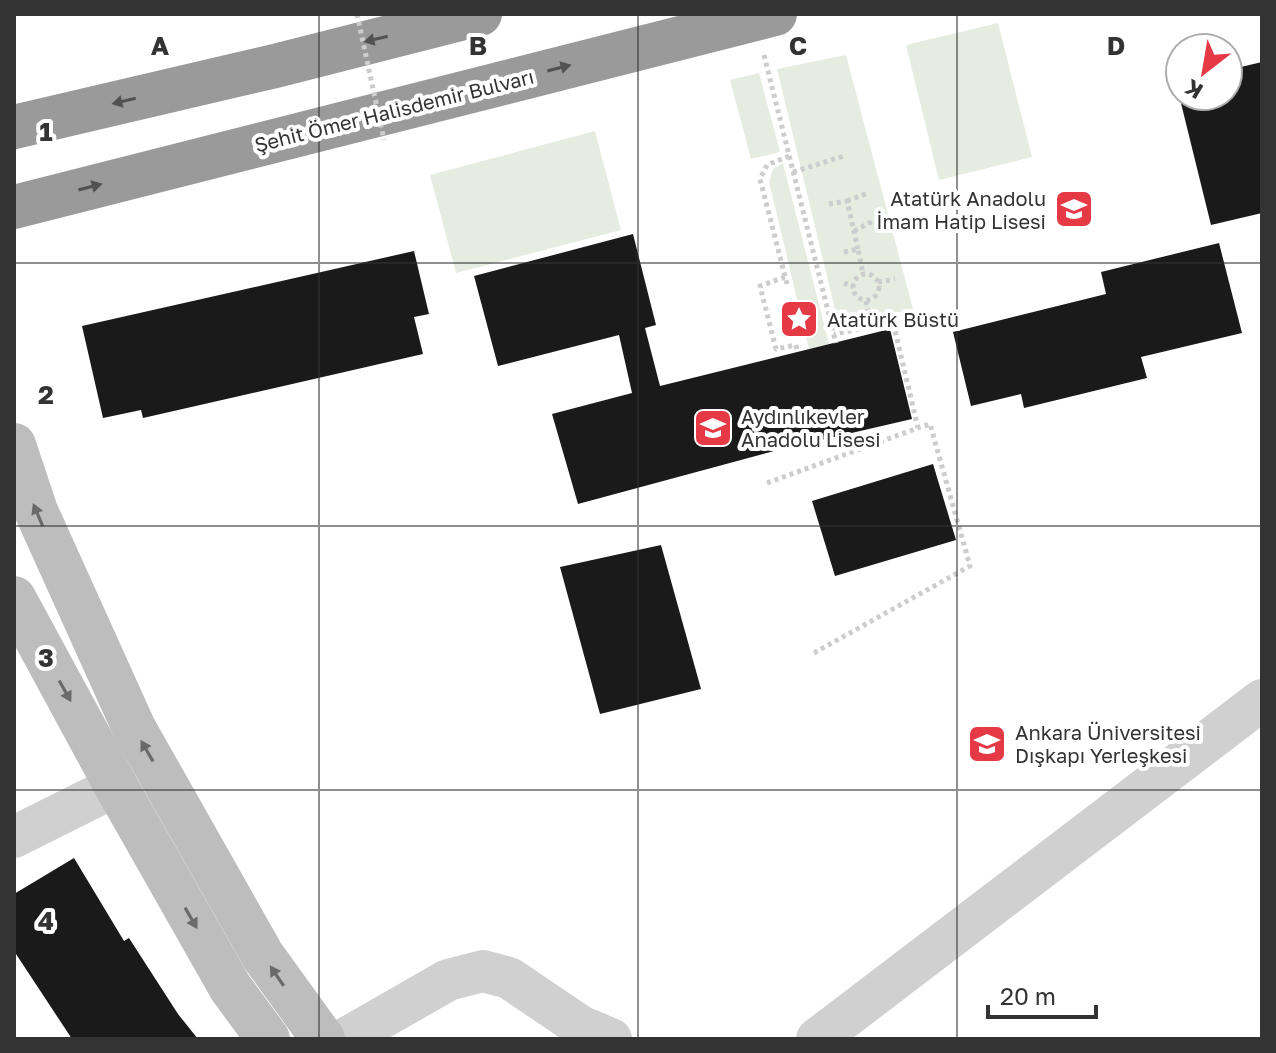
<svg xmlns="http://www.w3.org/2000/svg" width="1276" height="1053" font-family="'Golos Text',sans-serif">
	<rect width="100%" height="100%" fill="#fff"/>
	<g fill="#e6ecdf">
		<polygon points="998,23 1032,157 939,180 906,45"/>
		<polygon points="846,55 913,309 839,326 777,69"/>
		<polygon points="759,73 780,152 751,159 730,80"/>
		<polygon points="595,131 621,230 456,273 430,175"/>
		<polygon points="783,163 829,344 809,349 769,182 773,169"/>
	</g>
	<g fill="#1a1a1a">
		<polygon points="1262,62 1262,213 1211,225 1176,83 1180,82 1180,96 1228,96 1228,70"/>
		<polygon points="633,234 656,325 645,328 660,386 890,329 912,419 774,451 578,504 552,414 632,393 619,335 498,366 474,276"/>
		<polygon points="1219,243 1242,333 1141,357 1147,378 1024,408 1021,394 971,406 953,332 1106,294 1101,272"/>
		<polygon points="414,251 429,314 414,317 423,354 143,418 141,410 103,418 82,326"/>
		<polygon points="933,464 956,540 835,576 812,501"/>
		<polygon points="661,545 701,689 600,714 560,567"/>
		<polygon points="74,858 124,941 129,938 178,1014 198,1039 72,1039 14,951 14,894"/>
	</g>
	<g fill="none" stroke-linecap="round" stroke-linejoin="round">
		<g stroke="#cdcdcd" stroke-width="5" stroke-dasharray="4 4" stroke-linecap="butt">
			<polyline points="764,55 836,343"/>
			<polyline points="793,172 844,156"/>
			<polyline points="847,201 868,193"/>
			<polyline points="829,204 847,201 858,249"/>
			<polyline points="854,231 873,221"/>
			<polyline points="844,252 858,249 863,274"/>
			<circle cx="866" cy="287" r="13"/>
			<polyline points="785,277 760,286 776,349 796,345 797,351"/>
			<polyline points="878,282 895,279"/>
			<polyline points="844,283 853,287"/>
			<polyline points="787,284 760,179 767,165 789,156"/>
			<polyline points="866,301 871,326"/>
			<polyline points="767,483 918,428 893,322 834,334"/>
			<polyline points="814,653 970,566 930,424 918,428"/>
		</g>
		<g stroke="#d0d0d0" stroke-width="42">
			<polyline points="14,837 116,786"/>
			<polyline points="345,1039 448,980 483,971 509,978 580,1026 611,1039"/>
			<polyline points="817,1039 1262,700"/>
		</g>
		<g stroke="#bdbdbd" stroke-width="44">
			<polyline points="14,445 36,511 134,728 263,956 323,1039"/>
			<polyline points="14,598 116,786 230,987 268,1039"/>
		</g>
		<g stroke="#9a9a9a" stroke-width="44">
			<polyline points="14,127 275,66 480,14"/>
			<polyline points="14,207 775,14"/>
		</g>
		<polyline stroke="#cdcdcd" stroke-width="5" stroke-dasharray="4 4" stroke-linecap="butt" points="357,14 384,140"/>
	</g>
	<defs><path id="oneway-solid" d="M-6-.8H1V-3.2L6.5 0L1 3.2V.8H-6Z" transform="scale(2)"/></defs>
	<g fill="#525252">
		<use href="#oneway-solid" transform="translate(376 39) rotate(167)"/>
		<use href="#oneway-solid" transform="translate(559 68) rotate(-14)"/>
		<use href="#oneway-solid" transform="translate(124 101) rotate(167)"/>
		<use href="#oneway-solid" transform="translate(90 187) rotate(-14)"/>
	</g>
	<g fill="#6a6a6a">
		<use href="#oneway-solid" transform="translate(38 515) rotate(-113)"/>
		<use href="#oneway-solid" transform="translate(65 691) rotate(61)"/>
		<use href="#oneway-solid" transform="translate(147 751) rotate(-120)"/>
		<use href="#oneway-solid" transform="translate(191 918) rotate(60)"/>
		<use href="#oneway-solid" transform="translate(277 976) rotate(-124)"/>
	</g>
	<path fill="none" stroke="#333" stroke-width="2" stroke-opacity="0.55" d="M319,14V1039M638,14V1039M957,14V1039M14,263H1262M14,526H1262M14,790H1262"/>
	<defs>
		<g id="school-square" transform="scale(2)"><rect x="-9" y="-9" width="18" height="18" rx="4" fill="#e63946" stroke="#fff"/><path d="M0-5L7-2L0 1L-7-2ZM-4 1L0 2.5L4 1V4Q0 6-4 4Z" fill="#fff"/></g>
		<g id="sight-square" transform="scale(2)"><rect x="-9" y="-9" width="18" height="18" rx="4" fill="#e63946" stroke="#fff"/><path d="M0-6L1.8-2.2L6-1.7L2.9 1.2L3.7 5.4L0 3.3L-3.7 5.4L-2.9 1.2L-6-1.7L-1.8-2.2Z" fill="#fff"/></g>
		<g id="university-square" transform="scale(2)"><rect x="-9" y="-9" width="18" height="18" rx="4" fill="#e63946" stroke="#fff"/><path d="M0-5L7-2L0 1L-7-2ZM-4 1L0 2.5L4 1V4Q0 6-4 4Z" fill="#fff"/></g>
	</defs>
	<g fill-rule="evenodd">
		<use href="#school-square" x="1074" y="209"/>
		<use href="#sight-square" x="799" y="319"/>
		<use href="#school-square" x="713" y="428"/>
		<use href="#university-square" x="987" y="744"/>
	</g>
	<g text-anchor="middle" dominant-baseline="central" stroke-width="8" stroke-linejoin="round" paint-order="stroke">
		<g font-size="20" fill="#333" stroke="#fff">
			<text transform="translate(394 110) rotate(-14)">Şehit Ömer Halisdemir Bulvarı</text>
		</g>
		<g font-size="20" fill="#333" stroke="#fff" text-anchor="start">
			<text x="1046" y="198" text-anchor="end">Atatürk Anadolu<tspan x="1046" dy="23">İmam Hatip Lisesi</tspan></text>
			<text x="827" y="319">Atatürk Büstü</text>
			<text x="741" y="416">Aydınlıkevler<tspan x="741" dy="23">Anadolu Lisesi</tspan></text>
			<text x="1015" y="732">Ankara Üniversitesi<tspan x="1015" dy="23">Dışkapı Yerleşkesi</tspan></text>
		</g>
	</g>
	<g font-size="26" text-anchor="middle" font-weight="bold" fill="#333" stroke="#fff" stroke-width="8" stroke-linejoin="round" paint-order="stroke">
		<text x="160" y="55">A</text>
		<text x="478" y="55">B</text>
		<text x="798" y="55">C</text>
		<text x="1116" y="55">D</text>
		<text x="46" y="141">1</text>
		<text x="46" y="404">2</text>
		<text x="46" y="667">3</text>
		<text x="46" y="930">4</text>
	</g>
	<rect width="1276" height="1053" fill="none" stroke="#333333" stroke-width="32"/>
	<g transform="translate(1204 72) rotate(211)"><circle r="38" fill="#ffffff" stroke="#adadad" stroke-width="2"/>
	<path d="M0-6L14 30L0 20L-14 30Z" fill="#e63946"/>
	<text y="-12" font-size="22" font-weight="bold" text-anchor="middle" fill="#333333">K</text>
	</g>
	<path d="M988 1005v12h108v-12" fill="none" stroke="#333333" stroke-width="4"/>
	<text x="1000" y="1005" font-size="24" fill="#333333" stroke="#ffffff" stroke-width="6" paint-order="stroke">20 m</text>
</svg>
